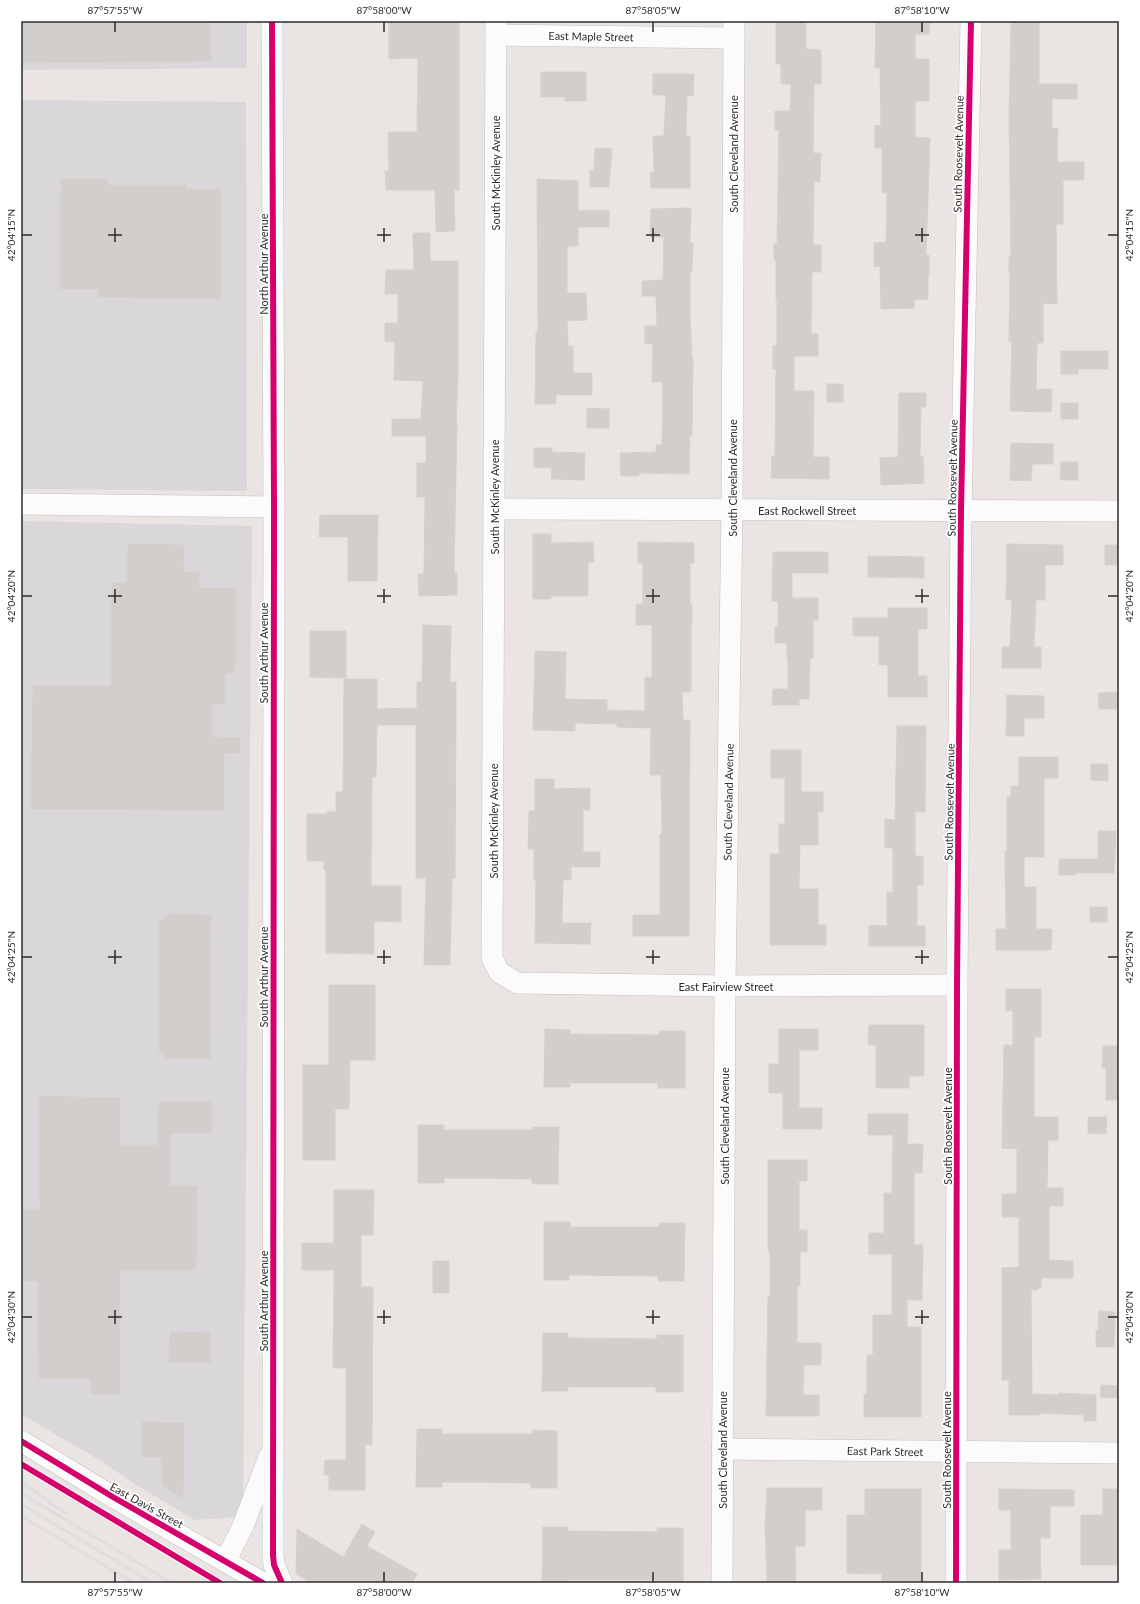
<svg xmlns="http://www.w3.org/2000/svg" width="1140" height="1604" font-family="Lato,sans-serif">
	<rect width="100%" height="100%" fill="#eae5e2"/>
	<g fill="#d9d7d9">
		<polygon points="21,21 247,21 247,68 21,70"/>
		<polygon points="21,100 246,102 247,491 21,489"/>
		<polygon points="21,521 252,526 243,1502 239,1517 195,1520 133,1483 103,1462 21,1414"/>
	</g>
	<g fill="#d1cecb" stroke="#d5d1ce">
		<polygon points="21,21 211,21 211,61 21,63"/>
		<polygon points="389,21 459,21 459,190 454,190 455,231 436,232 435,190 386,190 385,171 389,171 388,132 417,132 418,58 389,59"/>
		<polygon points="776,21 806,21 806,49 821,50 821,84 814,84 813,153 821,153 820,182 814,181 813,245 821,245 821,272 812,272 811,334 818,334 818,356 794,356 794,391 814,391 813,457 829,457 829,479 771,478 772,456 775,456 776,369 773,369 773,346 777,346 777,300 776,300 776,260 774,260 774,244 777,244 779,130 775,130 775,111 790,111 791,84 781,84 781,64 776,64"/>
		<polygon points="876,21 930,21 929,34 915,34 915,59 929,59 929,101 915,101 915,137 930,138 926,255 929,255 929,274 928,274 928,299 914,300 914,308 881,309 880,266 874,267 874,243 886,242 887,193 882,192 882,148 875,148 875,125 881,126 880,68 875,68"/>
		<polygon points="1011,21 1039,21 1039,84 1077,84 1077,99 1052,99 1052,128 1058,129 1057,162 1084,162 1084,180 1063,180 1063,224 1056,224 1057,304 1043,303 1043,343 1037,343 1036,389 1052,389 1051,412 1010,411 1012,342 1009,342 1010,273 1009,272 1009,257 1011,257 1009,118"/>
		<polygon points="541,72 586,72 586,101 565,101 565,97 541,97"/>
		<polygon points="653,74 694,74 693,96 687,95 686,136 690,136 690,188 651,188 650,172 654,172 653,136 664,136 666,95 653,95"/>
		<polygon points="595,148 612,149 609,187 590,187 590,170 594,170"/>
		<polygon points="61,179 108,179 108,185 186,185 186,189 221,189 221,299 99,297 99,289 60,289"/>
		<polygon points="537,179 578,181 578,211 609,210 609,227 578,227 578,246 567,246 567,293 586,293 587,320 567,321 568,346 573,346 573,373 592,373 592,395 556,395 556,404 535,404 536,332 538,332"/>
		<polygon points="691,208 690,243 693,243 692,272 690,272 690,314 692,359 693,359 692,435 690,435 689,474 639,473 639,476 621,476 620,453 656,452 656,445 662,445 663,382 652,382 653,344 645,344 645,326 657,326 656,296 642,296 642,281 663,280 664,237 650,237 651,209"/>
		<polygon points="413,233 430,233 430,261 458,261 458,374 456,424 457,424 454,573 457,573 457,595 419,596 418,574 424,574 425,497 417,497 417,463 426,463 426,436 392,436 392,419 421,419 423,381 394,380 395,342 385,341 385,323 398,323 398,294 385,294 386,270 414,270"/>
		<polygon points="1061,351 1108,351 1108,369 1078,369 1078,374 1061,374"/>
		<rect x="827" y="384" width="16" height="18"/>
		<polygon points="899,393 926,393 926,407 921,407 920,457 923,456 924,483 881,485 880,458 898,457"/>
		<rect x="1061" y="403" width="17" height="16"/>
		<polygon points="587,408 609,409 609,428 587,428"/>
		<polygon points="1011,443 1053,444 1053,464 1032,464 1031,481 1010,480"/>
		<polygon points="534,448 552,448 552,452 585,453 584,480 551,479 552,468 534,467"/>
		<polygon points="1061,462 1078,462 1078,480 1060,480"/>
		<polygon points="320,515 378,515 377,581 348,581 348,537 319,537"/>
		<polygon points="533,534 551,534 551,543 593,542 594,562 588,562 588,596 551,596 551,599 533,599"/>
		<polygon points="638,542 694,543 694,563 690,563 690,605 692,605 692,625 691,625 691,692 682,692 683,720 690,720 689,936 633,936 633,915 660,915 660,834 662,834 661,775 650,775 651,728 617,727 617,724 575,723 575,731 533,730 535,651 566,652 565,699 607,700 607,710 645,711 645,677 652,677 652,625 636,625 636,604 643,604 643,563 638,563"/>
		<polygon points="128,544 184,545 183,572 199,572 199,588 236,588 235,673 225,673 224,704 212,704 212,737 240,738 240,753 224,753 224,810 31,809 33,685 111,686 112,583 127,583"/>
		<polygon points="1007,544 1063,545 1063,565 1045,565 1045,600 1036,600 1034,647 1041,647 1041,668 1002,668 1002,647 1010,647 1012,600 1006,600"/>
		<rect x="1105" y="545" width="14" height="20"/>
		<polygon points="773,552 828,552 828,573 792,573 792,598 818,598 818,620 813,620 813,658 810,658 809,699 799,699 799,705 772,705 773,689 788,689 788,658 787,658 787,643 775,643 775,627 778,627 778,601 772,601"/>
		<polygon points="868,556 924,557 924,578 868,577"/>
		<polygon points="888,608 927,608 927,629 918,629 918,676 927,676 927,697 888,697 888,665 879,665 879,636 853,636 853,618 888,618"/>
		<polygon points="423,625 451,626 450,682 456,682 456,717 455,878 452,878 450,965 424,965 426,878 416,878 416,725 377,725 376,777 372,777 371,886 401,886 401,922 374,921 374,954 326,953 326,870 324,870 324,861 307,861 307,814 327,814 327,812 336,812 336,792 343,792 344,679 377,679 377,709 417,708 417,682 422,682"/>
		<polygon points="310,631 346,631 346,678 310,677"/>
		<polygon points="1117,692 1117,709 1099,709 1098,693"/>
		<polygon points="1007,695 1044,696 1044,718 1024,718 1024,736 1006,736"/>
		<polygon points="897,726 926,726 925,812 915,812 915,856 923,856 923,885 917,885 917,926 925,926 925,946 869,946 869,925 887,926 887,892 893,892 893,848 885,848 885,819 895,820"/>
		<polygon points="771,750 801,750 801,792 823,792 823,812 818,812 818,845 800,845 799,889 818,889 818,925 826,925 826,945 770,945 770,854 779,854 779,824 785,824 785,778 771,778"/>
		<polygon points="1019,757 1058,757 1058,778 1044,778 1044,857 1024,857 1024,887 1036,887 1036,929 1052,929 1051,950 996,950 996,929 1006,929 1005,851 1007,851 1007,797 1011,797 1011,786 1019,786"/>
		<polygon points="1091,764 1108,764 1108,781 1091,780"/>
		<polygon points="535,779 554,779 554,789 590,788 590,810 583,810 583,852 600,852 600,867 571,867 571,880 563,880 562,923 591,923 590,944 535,943 536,880 534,880 534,849 528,849 529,811 535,811"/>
		<polygon points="1098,831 1116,831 1114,873 1075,873 1075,875 1059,875 1059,859 1098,859"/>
		<rect x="1090" y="907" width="17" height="15"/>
		<polygon points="168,914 211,915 210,1059 168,1059 159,1051 159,922"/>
		<polygon points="329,985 375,985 375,1060 350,1060 349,1109 335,1109 335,1160 303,1160 303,1065 329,1065"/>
		<polygon points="1006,989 1041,989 1041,1037 1034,1037 1034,1117 1058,1117 1058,1140 1048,1140 1047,1188 1063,1188 1063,1206 1049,1206 1049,1260 1073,1261 1073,1278 1041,1278 1041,1288 1038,1288 1038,1290 1031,1290 1032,1394 1058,1395 1059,1393 1096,1395 1096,1421 1084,1421 1084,1415 1039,1413 1039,1415 1009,1415 1009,1380 1002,1380 1002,1268 1019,1267 1019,1217 1002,1217 1002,1194 1017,1194 1017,1149 1002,1148 1004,1045 1013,1045 1013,1011 1006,1011"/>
		<polygon points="869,1025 924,1025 924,1076 909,1076 909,1088 876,1088 876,1045 868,1045"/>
		<polygon points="545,1029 570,1030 570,1034 659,1035 659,1031 685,1031 685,1088 658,1088 658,1083 570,1083 570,1087 544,1087"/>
		<polygon points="779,1029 818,1029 818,1050 799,1050 799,1108 822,1108 822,1129 783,1129 783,1093 769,1093 769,1064 779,1064"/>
		<polygon points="1103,1046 1119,1046 1119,1100 1106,1100 1106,1068 1102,1068"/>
		<polygon points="39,1096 120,1098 120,1145 158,1145 159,1101 212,1102 212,1133 170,1133 170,1186 197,1186 196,1270 120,1270 120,1394 92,1394 91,1379 39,1379 38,1281 21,1281 22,1209 40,1209"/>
		<polygon points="868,1114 908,1114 907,1144 923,1144 922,1173 914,1173 914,1245 923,1245 922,1300 907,1300 907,1327 921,1327 921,1417 864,1417 864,1394 867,1394 867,1355 873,1355 873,1315 892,1315 892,1254 869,1254 869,1233 884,1233 884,1193 892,1193 893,1135 868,1135"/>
		<polygon points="1088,1117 1107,1117 1106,1134 1088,1133"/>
		<polygon points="418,1125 444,1125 444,1130 533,1130 533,1127 559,1127 558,1184 532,1184 532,1179 444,1178 444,1183 418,1183"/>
		<polygon points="768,1160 807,1160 807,1181 799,1181 799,1230 807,1230 807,1252 800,1251 800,1286 797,1286 797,1343 821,1343 821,1365 804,1365 803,1395 819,1395 819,1416 766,1416 768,1296 770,1296 770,1251 768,1251"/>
		<polygon points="334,1190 374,1190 373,1235 361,1235 361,1287 373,1287 372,1445 365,1444 365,1490 329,1490 329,1475 324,1475 325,1460 346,1460 346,1368 333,1368 334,1270 302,1270 302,1243 334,1243"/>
		<polygon points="544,1222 570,1222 570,1227 659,1227 659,1223 685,1223 684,1281 658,1281 658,1276 569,1275 569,1280 544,1280"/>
		<rect x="433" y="1261" width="16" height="32"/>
		<polygon points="1099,1311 1115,1312 1114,1347 1096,1347 1096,1330 1098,1331"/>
		<polygon points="170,1332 210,1333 210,1363 169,1362"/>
		<polygon points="543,1333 568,1333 568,1338 657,1339 657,1335 683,1335 683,1392 656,1392 656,1387 568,1387 568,1391 542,1391"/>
		<polygon points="1101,1385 1119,1386 1119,1398 1100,1397"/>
		<polygon points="142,1422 184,1423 183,1498 162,1485 162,1457 142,1457"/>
		<polygon points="417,1429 442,1429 442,1434 532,1434 532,1430 557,1431 557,1488 531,1488 531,1483 442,1482 442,1487 416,1487"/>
		<polygon points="767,1488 822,1488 822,1510 805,1510 805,1546 795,1546 796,1583 767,1583 765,1525"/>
		<polygon points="865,1489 921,1489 921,1581 882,1581 882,1574 847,1573 847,1515 865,1515"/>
		<polygon points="999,1489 1074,1490 1074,1506 1050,1506 1050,1538 1040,1538 1041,1579 999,1580 999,1550 1011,1550 1011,1510 999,1510"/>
		<polygon points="1103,1489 1119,1489 1119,1565 1081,1565 1081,1515 1103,1515"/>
		<polygon points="362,1524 375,1532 367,1546 417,1574 412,1583 312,1583 296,1574 297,1529 343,1557"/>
		<polygon points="543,1527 568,1527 568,1531 657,1532 657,1528 683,1528 683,1583 657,1583 657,1580 568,1580 568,1583 542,1583"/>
	</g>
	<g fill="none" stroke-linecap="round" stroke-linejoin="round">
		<g stroke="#c2c1c1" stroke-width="22">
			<g id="minor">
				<polyline points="272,21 274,507 273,1555 274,1565 282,1583"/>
				<polyline points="496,21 492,958 499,972 517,983 725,986 957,985"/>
				<polyline points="496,35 734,38"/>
				<polyline points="21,504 274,507"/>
				<polyline points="494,509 1119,511"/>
				<polyline points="21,1441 113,1497 263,1583"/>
				<polyline points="722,1449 1119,1453"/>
				<polyline points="226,1560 243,1526 269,1457"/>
				<polyline points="722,1583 725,986 732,509 734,21"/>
				<polyline points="956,1583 957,985 961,510 971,21"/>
			</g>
		</g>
		<use href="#minor" stroke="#fcfbfb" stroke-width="21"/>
		<g stroke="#dededf" stroke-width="3">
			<polyline points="21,1482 67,1514"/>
			<polyline points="21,1493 172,1583"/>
			<polyline points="21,1504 153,1583"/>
			<polyline points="21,1516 134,1583"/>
		</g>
		<g stroke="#fff" stroke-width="8">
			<g id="cycleway">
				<polyline points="272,21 274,507 273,1555 274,1565 282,1583"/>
				<polyline points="21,1441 113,1497 263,1583"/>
				<polyline points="21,1464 220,1583"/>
				<polyline points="956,1583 957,985 961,510 971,21"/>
			</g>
		</g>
		<use href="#cycleway" stroke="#d6006c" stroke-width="6"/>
	</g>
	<path fill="none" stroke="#2c2c2c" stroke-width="1.5" d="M115,22V32M384,22V32M653,22V32M922,22V32M115,228V242M384,228V242M653,228V242M922,228V242M22,235H32M108,235H122M377,235H391M646,235H660M915,235H929M1108,235H1118M115,589V603M384,589V603M653,589V603M922,589V603M22,596H32M108,596H122M377,596H391M646,596H660M915,596H929M1108,596H1118M115,950V964M384,950V964M653,950V964M922,950V964M22,957H32M108,957H122M377,957H391M646,957H660M915,957H929M1108,957H1118M115,1310V1324M384,1310V1324M653,1310V1324M922,1310V1324M22,1317H32M108,1317H122M377,1317H391M646,1317H660M915,1317H929M1108,1317H1118M115,1572V1582M384,1572V1582M653,1572V1582M922,1572V1582"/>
	<g text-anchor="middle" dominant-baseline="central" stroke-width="3.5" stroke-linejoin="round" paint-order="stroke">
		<g font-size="11" fill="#2c2c2c" stroke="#fff">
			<text transform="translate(591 36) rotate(1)">East Maple Street</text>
			<text transform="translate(733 154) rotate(-90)">South Cleveland Avenue</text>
			<text transform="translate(958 154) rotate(-89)">South Roosevelt Avenue</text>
			<text transform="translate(495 173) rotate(-90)">South McKinley Avenue</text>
			<text transform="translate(263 264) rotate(-90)">North Arthur Avenue</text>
			<text transform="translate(732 478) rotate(-90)">South Cleveland Avenue</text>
			<text transform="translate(952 478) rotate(-89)">South Roosevelt Avenue</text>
			<text transform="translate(494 497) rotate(-90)">South McKinley Avenue</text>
			<text x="807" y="510">East Rockwell Street</text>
			<text transform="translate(263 653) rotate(-90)">South Arthur Avenue</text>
			<text transform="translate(728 802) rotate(-89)">South Cleveland Avenue</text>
			<text transform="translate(949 802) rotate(-89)">South Roosevelt Avenue</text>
			<text transform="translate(493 821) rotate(-90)">South McKinley Avenue</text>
			<text transform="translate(263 977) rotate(-90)">South Arthur Avenue</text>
			<text x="726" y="986">East Fairview Street</text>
			<text transform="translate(724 1126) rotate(-90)">South Cleveland Avenue</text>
			<text transform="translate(947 1126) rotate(-90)">South Roosevelt Avenue</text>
			<text transform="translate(263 1301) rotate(-90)">South Arthur Avenue</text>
			<text transform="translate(722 1450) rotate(-90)">South Cleveland Avenue</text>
			<text transform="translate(946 1450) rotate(-90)">South Roosevelt Avenue</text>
			<text transform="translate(885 1451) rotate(1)">East Park Street</text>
			<text transform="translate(147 1505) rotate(29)">East Davis Street</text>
		</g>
	</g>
	<rect width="1140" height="1604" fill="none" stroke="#ffffff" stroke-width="44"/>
	<rect x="22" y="22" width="1096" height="1560" fill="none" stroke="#2c2c2c" stroke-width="1.5"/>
	<g font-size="10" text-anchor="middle" fill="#2c2c2c">
		<text x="115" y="14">87°57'55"W</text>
		<text x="384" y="14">87°58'00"W</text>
		<text x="653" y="14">87°58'05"W</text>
		<text x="922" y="14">87°58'10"W</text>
		<text transform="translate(1129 235) rotate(-90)" y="4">42°04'15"N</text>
		<text transform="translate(11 235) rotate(-90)" y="4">42°04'15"N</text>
		<text transform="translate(11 596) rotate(-90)" y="4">42°04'20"N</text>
		<text transform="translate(1129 596) rotate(-90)" y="4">42°04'20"N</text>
		<text transform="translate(11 957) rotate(-90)" y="4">42°04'25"N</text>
		<text transform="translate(1129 957) rotate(-90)" y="4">42°04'25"N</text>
		<text transform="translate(1129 1317) rotate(-90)" y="4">42°04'30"N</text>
		<text transform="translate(11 1317) rotate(-90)" y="4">42°04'30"N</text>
		<text x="115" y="1596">87°57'55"W</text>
		<text x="384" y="1596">87°58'00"W</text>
		<text x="653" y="1596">87°58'05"W</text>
		<text x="922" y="1596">87°58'10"W</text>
	</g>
</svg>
